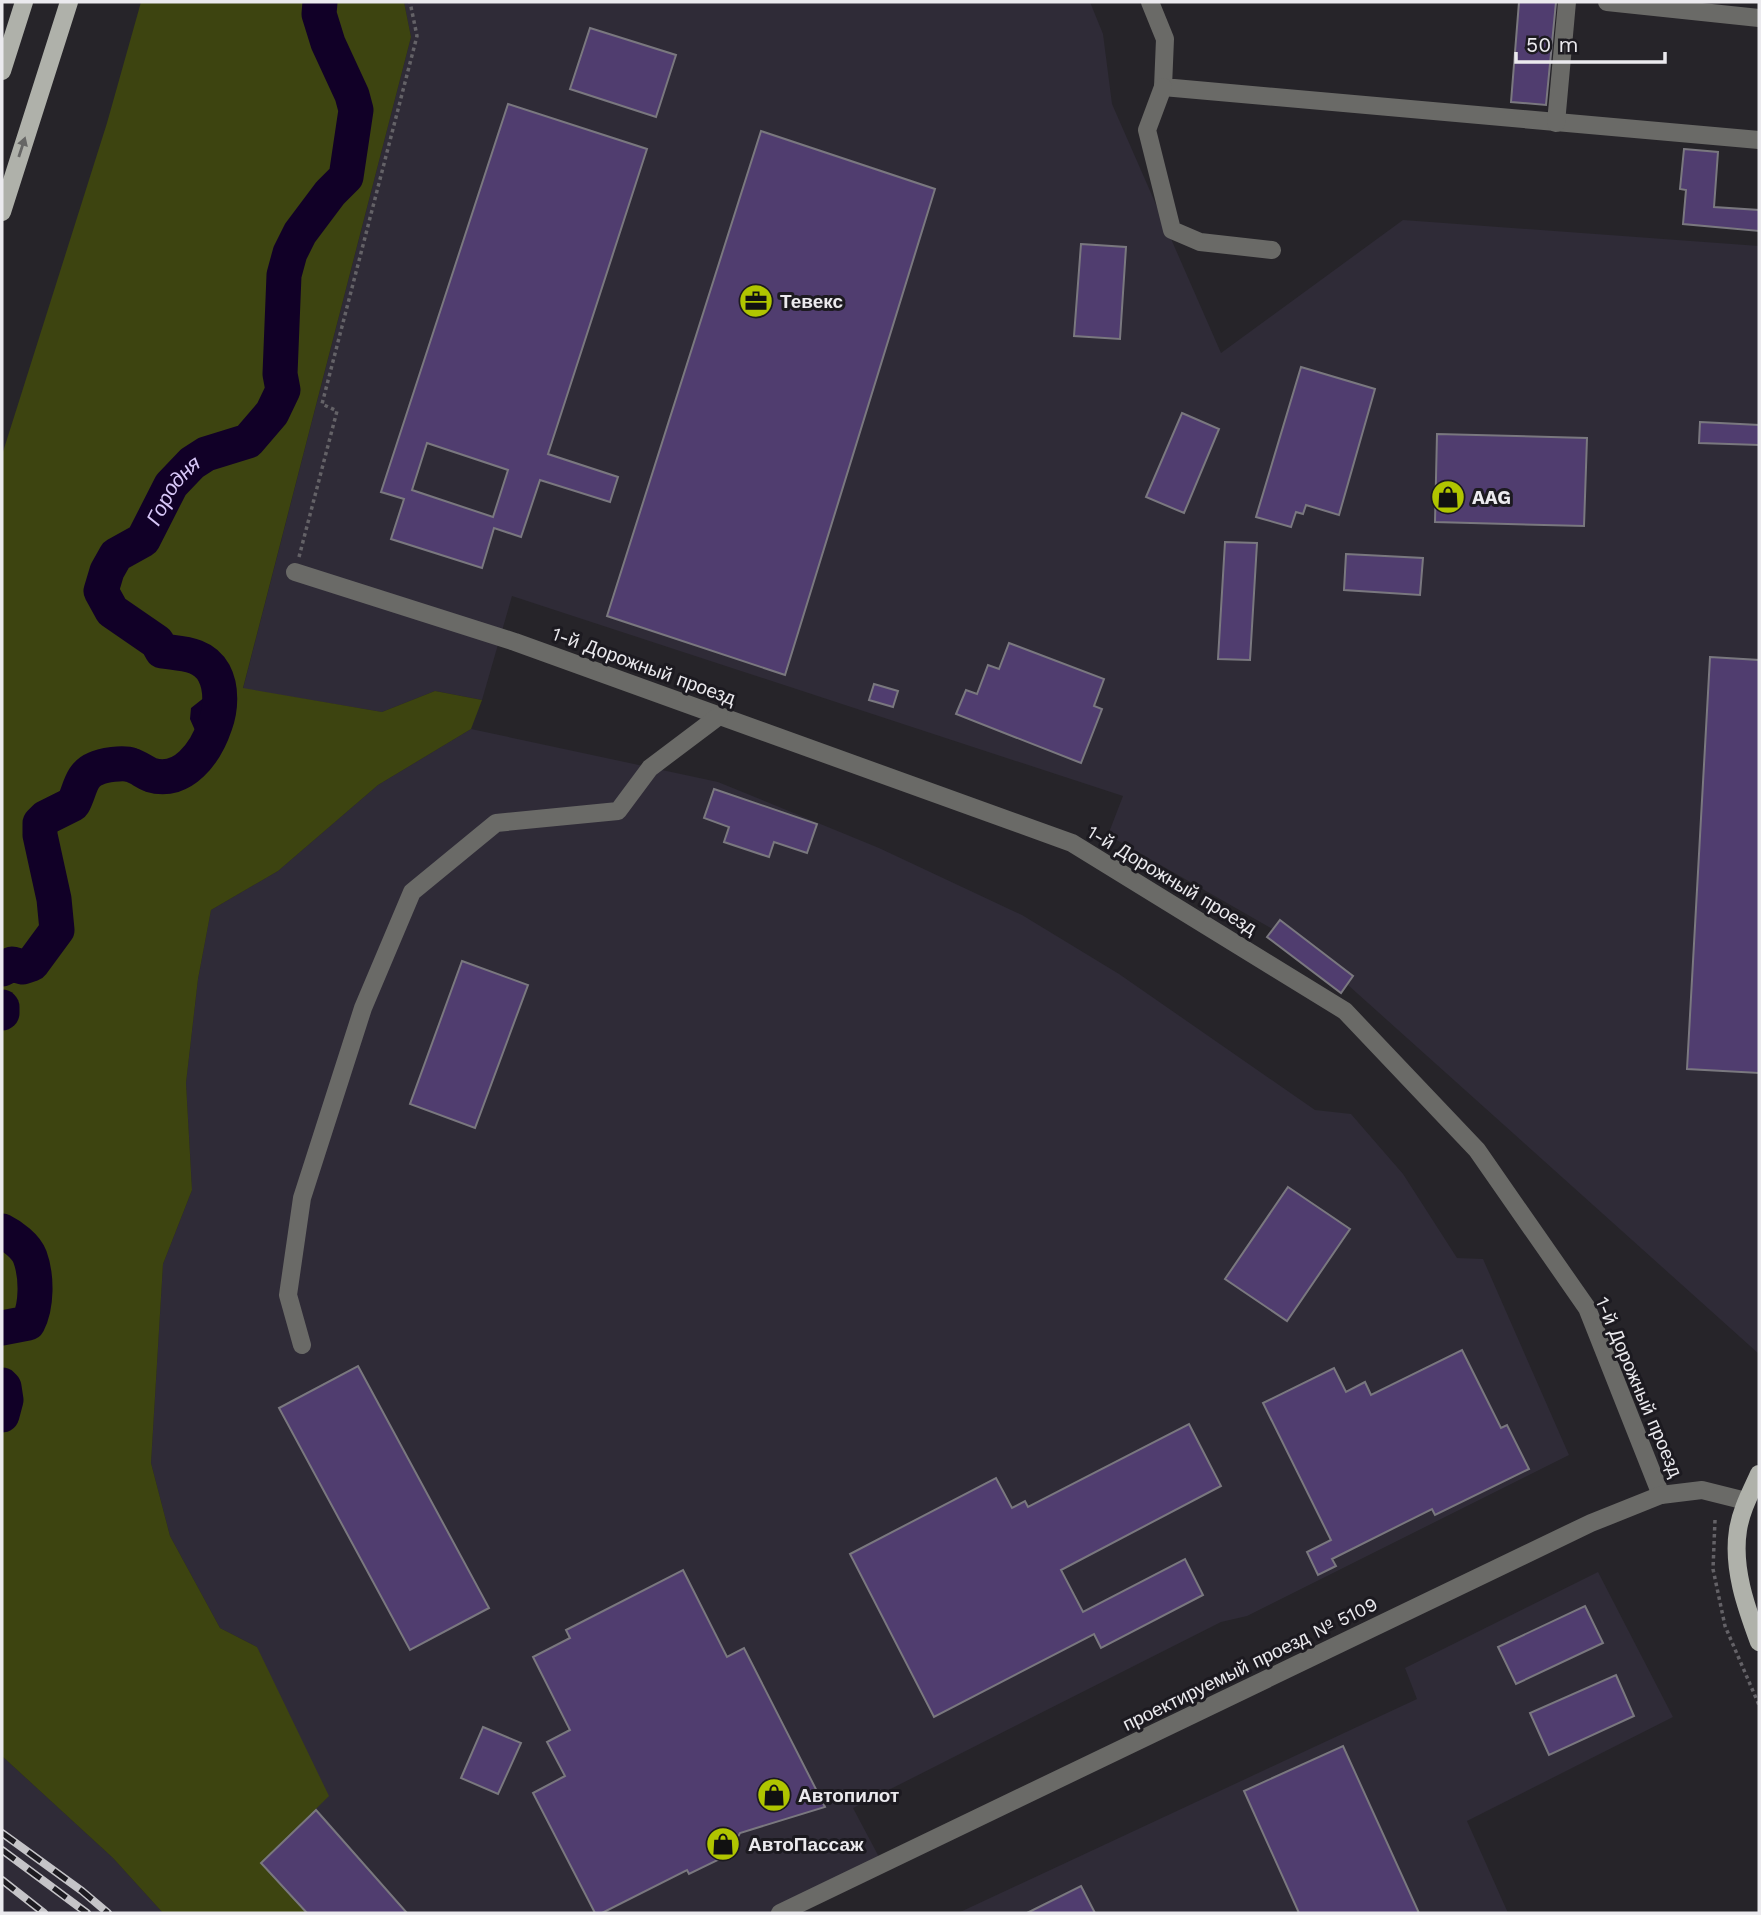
<svg xmlns="http://www.w3.org/2000/svg" width="1761" height="1915" font-family="'Work Sans',sans-serif">
	<rect width="100%" height="100%" fill="#262429"/>
	<g fill="#2f2b37">
		<polygon points="404,2 1090,2 1103,34 1112,104 1221,353 1403,220 1759,246 1759,1354 1309,950 1108,835 1123,796 512,596 482,700 435,691 382,712 243,689 411,37"/>
		<polygon points="471,729 718,782 879,848 1022,915 1119,974 1315,1110 1351,1114 1403,1174 1457,1258 1483,1259 1569,1455 1247,1616 1221,1622 853,1808 879,1857 773,1913 307,1913 261,1863 257,1647 220,1628 170,1536 151,1463 163,1264 192,1190 186,1083 198,979 211,910 278,871 378,785"/>
		<polygon points="1598,1572 1673,1717 1467,1821 1508,1913 958,1913 1417,1699 1405,1668"/>
		<polygon points="2,1756 113,1858 163,1913 2,1913"/>
	</g>
	<polygon fill="#3d4410" points="141,2 404,2 411,37 243,688 382,712 435,691 482,700 471,729 378,785 278,871 211,910 198,979 186,1083 192,1190 163,1264 151,1463 170,1536 220,1628 257,1647 329,1796 261,1863 307,1913 163,1913 113,1858 2,1756 2,455 107,123"/>
	<path fill="#110027" d="M210,693C216,696 227,698 230,704C240,718 225,735 217,745L201,744L190,719L191,708Z"/>
	<g fill="none" stroke-linecap="round" stroke-linejoin="round">
		<g stroke="#110027" stroke-width="35">
			<path id="s1" d="M2,969L12,964L23,967L32,964L57,930L54,899L40,835V823L45,818L73,804C80,792 80,775 95,769C103,765 123,762 131,765C138,767 144,772 151,775C183,785 206,752 215,725C221,709 222,688 214,673C203,653 182,654 162,651L157,642L112,611L101,591L107,571L116,555L143,540L171,485L192,463L206,454L248,441L272,413L283,390L280,374L284,275L290,253L300,233L330,193L346,177L356,110L352,95L328,43L319,14L320,2"/>
			<polyline points="2,1007 2,1013"/>
			<path d="M2,1231C12,1236 26,1246 30,1257C37,1276 37,1306 28,1323L2,1328"/>
			<polyline points="2,1385 4,1387 6,1400 2,1415"/>
		</g>
	</g>
	<g fill="#503d6f" stroke="#7a787f" stroke-width="2" fill-rule="evenodd">
		<polygon points="1519,2 1556,2 1546,105 1511,102"/>
		<polygon points="590,28 676,55 656,117 570,89"/>
		<path d="M508,104L647,149L548,454L618,477L610,502L540,480L521,537L494,528L482,568L391,539L404,499L381,492ZM427,443L508,470L493,517L412,490Z"/>
		<polygon points="761,131 935,189 785,675 607,616"/>
		<polygon points="1684,149 1718,152 1714,207 1759,210 1759,231 1683,224 1686,190 1680,189"/>
		<polygon points="1081,244 1126,247 1120,339 1074,336"/>
		<polygon points="1301,367 1375,389 1339,515 1306,505 1303,514 1296,512 1291,527 1256,517"/>
		<polygon points="1182,413 1219,429 1184,513 1146,497"/>
		<polygon points="1700,422 1759,425 1759,445 1699,443"/>
		<polygon points="1437,434 1587,438 1584,526 1435,522"/>
		<polygon points="1225,542 1257,543 1250,660 1218,659"/>
		<polygon points="1346,554 1423,558 1420,595 1344,590"/>
		<polygon points="1009,643 1104,679 1094,706 1102,709 1081,763 956,714 966,690 977,694 988,665 999,669"/>
		<polygon points="1710,657 1759,660 1759,1073 1687,1069"/>
		<polygon points="874,684 898,691 893,707 869,700"/>
		<polygon points="714,789 817,824 807,853 774,842 769,857 724,842 729,827 704,818"/>
		<polygon points="1280,920 1353,976 1341,993 1267,937"/>
		<polygon points="462,961 528,985 475,1128 410,1104"/>
		<polygon points="1288,1187 1350,1229 1287,1321 1225,1279"/>
		<polygon points="1462,1350 1501,1428 1507,1425 1529,1469 1435,1515 1432,1509 1332,1559 1336,1566 1318,1575 1307,1552 1331,1540 1263,1403 1334,1368 1346,1392 1365,1382 1371,1395"/>
		<polygon points="358,1366 489,1608 410,1650 279,1408"/>
		<polygon points="1189,1424 1221,1486 1061,1570 1083,1612 1185,1559 1203,1595 1101,1648 1094,1634 934,1717 850,1554 996,1478 1012,1508 1025,1501 1028,1507"/>
		<polygon points="683,1570 727,1657 744,1648 825,1807 740,1833 732,1848 724,1857 689,1874 687,1870 602,1913 595,1913 533,1793 565,1776 547,1742 570,1730 533,1657 570,1638 566,1630"/>
		<polygon points="1585,1606 1603,1643 1516,1684 1498,1647"/>
		<polygon points="1616,1675 1634,1716 1549,1755 1530,1713"/>
		<polygon points="483,1727 521,1743 498,1794 461,1778"/>
		<polygon points="1343,1746 1419,1913 1299,1913 1244,1791"/>
		<polygon points="316,1810 407,1913 307,1913 261,1863"/>
		<polygon points="1081,1886 1095,1913 1027,1913"/>
	</g>
	<g fill="none" stroke-linecap="round" stroke-linejoin="round">
		<g stroke="#646267" stroke-width="3.5" stroke-dasharray="3.5 3.5" stroke-linecap="butt">
			<polyline points="299,557 337,411 322,404 417,36 410,2"/>
			<polyline points="1715,1520 1713,1569 1725,1626 1759,1705"/>
		</g>
		<g stroke="#6a6a67" stroke-width="18">
			<polyline points="1150,2 1165,39 1163,87 1759,140"/>
			<polyline points="1607,2 1759,18"/>
			<polyline points="1163,87 1147,130 1172,230 1200,242 1272,250"/>
			<polyline points="1556,123 1567,2"/>
			<polyline points="295,572 515,642 1072,843 1345,1011 1477,1150 1587,1308 1661,1495"/>
			<polyline points="302,1345 288,1295 302,1198 363,1008 412,892 496,823 618,811 650,768 719,716"/>
			<polyline points="780,1913 1591,1523 1661,1495 1702,1490 1746,1501"/>
		</g>
		<g stroke="#afb1aa" stroke-width="18">
			<polyline points="2,71 24,2"/>
			<polyline points="2,212 69,2"/>
			<path d="M1759,1474C1751,1492 1741,1510 1738,1530C1732,1568 1746,1607 1759,1642"/>
		</g>
		<g stroke="#c5c4c8" stroke-width="8">
			<g id="rail">
				<polyline points="2,1833 82,1891 108,1913"/>
				<polyline points="2,1850 87,1913"/>
				<polyline points="2,1880 44,1913"/>
			</g>
		</g>
		<use href="#rail" stroke="#1c1a20" stroke-width="5" stroke-dasharray="16" stroke-linecap="butt"/>
	</g>
	<defs><path id="oneway-solid" d="M-6-.8H1V-3.2L6.5 0L1 3.2V.8H-6Z" transform="scale(1.75)"/></defs>
	<use fill="#666665" href="#oneway-solid" transform="translate(22 147) rotate(-72)"/>
	<defs>
		<g id="office-disc" transform="scale(1.75)"><circle r="9.5" fill="#b0c500" stroke="#1c1a20"/><path d="M-6-3h4V-5.5h4V-3h4V5H-6ZM-1-4.5V-3h2v-1.5ZM-6 0V1H6V0Z" fill="#111"/></g>
		<g id="shop-disc" transform="scale(1.75)"><circle r="9.5" fill="#b0c500" stroke="#1c1a20"/><path d="M-5-2.5h2.3a2.7 3.5 0 0 1 5.4 0H5L5.5 6h-11ZM-1.5-2.5h3a1.5 2.3 0 0 0-3 0Z" fill="#111"/></g>
	</defs>
	<g fill-rule="evenodd">
		<use href="#office-disc" x="756" y="301"/>
		<use href="#shop-disc" x="1448" y="497"/>
		<use href="#shop-disc" x="774" y="1795"/>
		<use href="#shop-disc" x="723" y="1844"/>
	</g>
	<g text-anchor="middle" dominant-baseline="central" stroke-width="6" stroke-linejoin="round" paint-order="stroke">
		<g font-size="19" font-weight="bold" fill="#ebeaee" stroke="#1c1a20" text-anchor="start">
			<text x="780" y="301">Тевекс</text>
			<text x="1472" y="497">AAG</text>
			<text x="798" y="1795">Автопилот</text>
			<text x="748" y="1844">АвтоПассаж</text>
		</g>
		<g font-size="19" fill="#ebeaee" stroke="#1c1a20">
			<text transform="translate(644 666) rotate(20)">1-й Дорожный проезд</text>
			<text transform="translate(1172 880) rotate(31)">1-й Дорожный проезд</text>
			<text transform="translate(1639 1387) rotate(67)">1-й Дорожный проезд</text>
			<text transform="translate(1250 1664) rotate(-26)">проектируемый проезд № 5109</text>
		</g>
		<g font-size="21" font-style="italic" fill="#d7c6f7" stroke="#1c1a20">
			<text stroke="none"><textPath href="#s1" startOffset="742">Городня</textPath></text>
		</g>
	</g>
	<rect width="1761" height="1915" fill="none" stroke="#ebeaee" stroke-width="7"/>
	<path d="M1516 52v10h149v-10" fill="none" stroke="#ebeaee" stroke-width="3.5"/>
	<text x="1526" y="52" font-size="21" fill="#ebeaee" stroke="#1c1a20" stroke-width="5" paint-order="stroke">50 m</text>
</svg>
